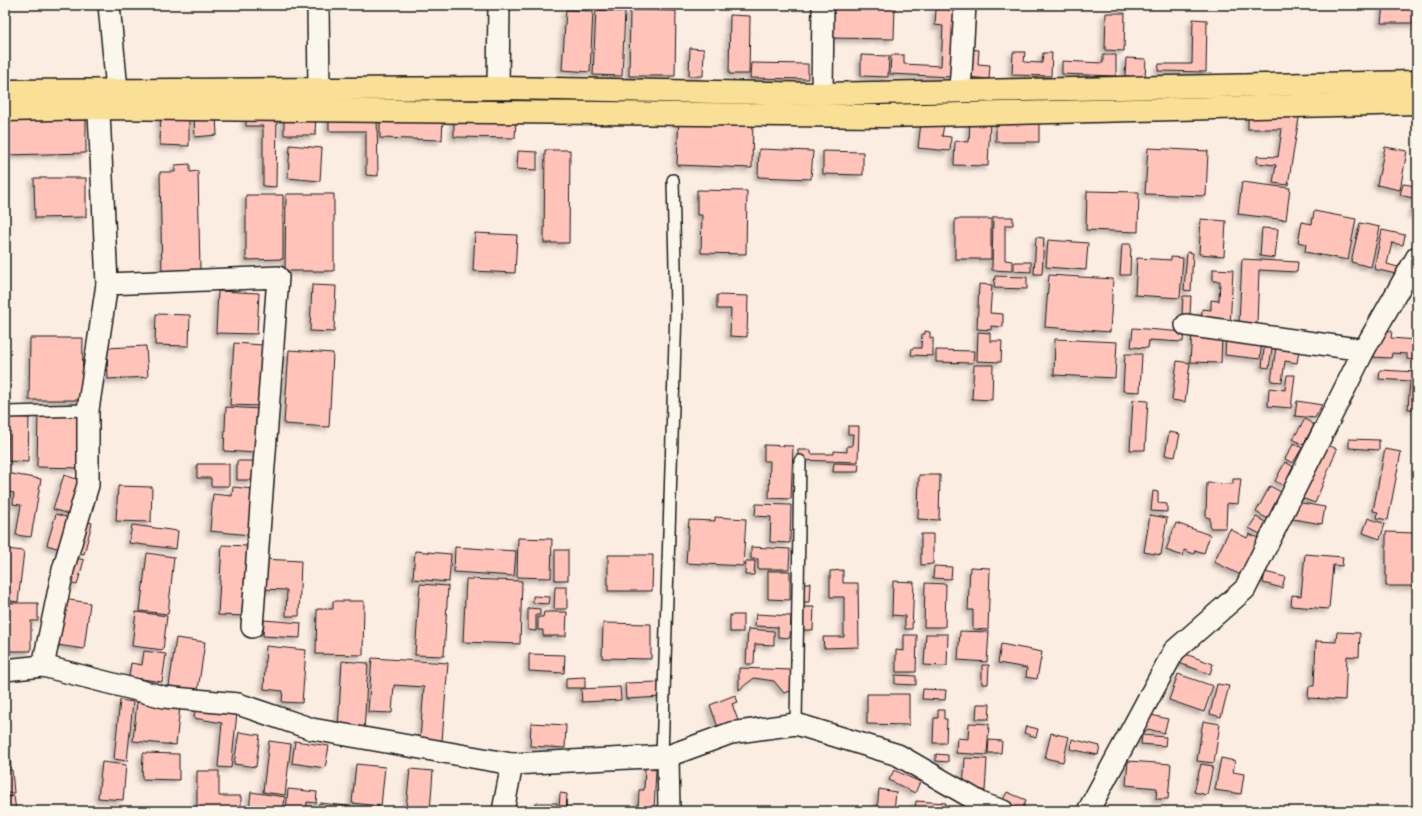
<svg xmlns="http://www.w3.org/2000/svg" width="1422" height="816" font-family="Itim,sans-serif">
	<defs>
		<filter id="shadow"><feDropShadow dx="-3.5" dy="3.5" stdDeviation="2" flood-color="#0004"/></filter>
	</defs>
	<rect width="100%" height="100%" fill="#fcede2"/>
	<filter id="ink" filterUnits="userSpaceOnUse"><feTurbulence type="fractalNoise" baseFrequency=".025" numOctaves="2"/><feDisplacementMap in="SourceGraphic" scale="8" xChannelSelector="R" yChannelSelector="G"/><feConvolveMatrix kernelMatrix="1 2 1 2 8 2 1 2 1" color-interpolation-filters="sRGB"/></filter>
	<g filter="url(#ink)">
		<g fill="#ffc3ba" stroke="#1c1c1c" filter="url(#shadow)">
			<polygon points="832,5 895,5 894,39 831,38"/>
			<polygon points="1383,5 1416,5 1416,23 1381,23"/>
			<polygon points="936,9 956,10 953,77 890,74 891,55 904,55 904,64 941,66 943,26 935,25"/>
			<polygon points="566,10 593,11 590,72 562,70"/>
			<polygon points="596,10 625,12 622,76 593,75"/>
			<polygon points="630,10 676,11 675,76 629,76"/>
			<polygon points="1106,13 1125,13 1124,51 1105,50"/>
			<polygon points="730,15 750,16 749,74 729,74"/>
			<polygon points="1193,19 1207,20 1206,72 1158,71 1159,64 1192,64"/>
			<polygon points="690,48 704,49 703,76 689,76"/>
			<polygon points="969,49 979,50 978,64 990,65 989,79 967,77"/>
			<polygon points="1013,52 1025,52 1024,62 1042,63 1043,53 1052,53 1051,76 1012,75"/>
			<polygon points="861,55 889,56 888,77 861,76"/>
			<polygon points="1103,55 1116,55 1116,76 1062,74 1062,61 1103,63"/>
			<polygon points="1126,58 1146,59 1145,77 1125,76"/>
			<polygon points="751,63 808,64 808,79 750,78"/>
			<polygon points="161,111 189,112 189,146 160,145"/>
			<polygon points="70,112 70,120 86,120 86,153 5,155 5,113"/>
			<polygon points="284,112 316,113 315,135 284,135"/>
			<polygon points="1248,112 1300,112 1288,185 1273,183 1276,165 1257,163 1257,156 1278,157 1282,129 1248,129"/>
			<polygon points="246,115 277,115 276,187 263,186 263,126 246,126"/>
			<polygon points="329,115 377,115 378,176 366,175 366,131 329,131"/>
			<polygon points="216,116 217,135 195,137 194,117"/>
			<polygon points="380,116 443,118 442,140 380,138"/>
			<polygon points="679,116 753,119 752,168 677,165"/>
			<rect x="996" y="117" width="43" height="25"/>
			<polygon points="454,118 516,119 515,138 454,137"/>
			<polygon points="970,120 990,121 988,166 954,165 955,141 969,142"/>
			<polygon points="921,123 944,125 942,136 951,137 950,151 918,148"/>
			<polygon points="290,145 322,148 320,181 288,178"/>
			<polygon points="1385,147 1407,151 1400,190 1377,185"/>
			<polygon points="1148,148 1208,151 1206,196 1145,194"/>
			<polygon points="759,149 813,151 811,179 758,177"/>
			<polygon points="545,150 570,150 569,243 544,243"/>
			<polygon points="518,151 537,152 537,170 517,169"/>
			<polygon points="823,151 863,152 863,175 823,174"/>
			<polygon points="190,164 190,172 198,171 200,272 162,273 160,172 175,172 175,165"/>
			<polygon points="34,178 86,178 86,217 35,218"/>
			<polygon points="1242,182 1290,188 1286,220 1238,214"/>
			<polygon points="1403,184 1417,186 1417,199 1400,195"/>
			<polygon points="697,190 747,191 746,254 701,253 702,215 697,215"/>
			<polygon points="1087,191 1139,192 1138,232 1086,230"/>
			<polygon points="286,194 334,194 334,271 285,271"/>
			<polygon points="246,195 283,195 283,259 246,260"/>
			<polygon points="1417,199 1417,215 1411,213"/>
			<polygon points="1314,211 1356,219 1348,260 1305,252 1306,244 1298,242 1302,222 1312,224"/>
			<polygon points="993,217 1013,217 1013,225 1005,225 1005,260 1012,261 1012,271 992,270"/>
			<rect x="955" y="219" width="36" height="40"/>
			<polygon points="1201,219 1226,221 1224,256 1199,254"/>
			<polygon points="1360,223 1380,227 1371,267 1351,262"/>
			<polygon points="1262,228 1278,229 1275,258 1260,256"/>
			<polygon points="1382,230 1405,235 1403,245 1392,243 1387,264 1398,267 1396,274 1374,269"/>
			<polygon points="475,233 517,235 515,273 473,271"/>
			<polygon points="1036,237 1044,238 1042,274 1034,274"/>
			<polygon points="1048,240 1088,243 1086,270 1046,267"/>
			<polygon points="1122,244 1131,244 1130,275 1120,275"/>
			<polygon points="1187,252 1193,253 1191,291 1184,290"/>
			<polygon points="1171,257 1183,258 1180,298 1135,295 1137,258 1171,260"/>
			<polygon points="1242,259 1298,262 1297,272 1259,270 1257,324 1239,323"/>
			<polygon points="1014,262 1031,262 1031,272 1014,271"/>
			<polygon points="1213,269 1233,270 1230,327 1201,325 1202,309 1211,310 1211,300 1219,301 1220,281 1213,281"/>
			<polygon points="1049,275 1113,279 1110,332 1045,327"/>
			<polygon points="995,276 1027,277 1027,289 994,288"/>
			<polygon points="979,284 992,285 990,313 1003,314 1003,327 991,326 991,330 977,329"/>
			<polygon points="312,285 336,286 334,332 310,331"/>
			<polygon points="218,291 259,293 257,334 216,333"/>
			<polygon points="717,295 748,296 747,337 730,336 731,309 717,309"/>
			<polygon points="1183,296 1191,296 1190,315 1182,315"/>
			<polygon points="156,314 190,315 189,346 155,345"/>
			<polygon points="1133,328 1184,332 1183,342 1149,340 1148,348 1131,347"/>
			<polygon points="1380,330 1392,331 1391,338 1416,340 1415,360 1407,359 1407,354 1392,353 1391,358 1372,357"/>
			<polygon points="925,331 930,332 930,338 933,338 933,356 911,355 912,348 921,348 922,334 925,334"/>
			<polygon points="978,332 990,333 990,341 1002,341 1001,362 977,361"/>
			<polygon points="1192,333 1222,335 1221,363 1190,362"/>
			<polygon points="1226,337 1262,340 1260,359 1225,355"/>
			<polygon points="30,338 83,338 82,400 29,400"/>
			<polygon points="1055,339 1117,342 1115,378 1054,375"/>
			<polygon points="1265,341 1273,342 1269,368 1262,367"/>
			<polygon points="1277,341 1300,344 1297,363 1285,361 1282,382 1271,381"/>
			<polygon points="234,343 263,345 260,406 230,405"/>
			<polygon points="146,346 148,377 108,379 107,348"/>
			<polygon points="289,350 333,353 329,427 284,424"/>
			<polygon points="936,350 974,351 973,363 936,362"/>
			<polygon points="1125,354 1142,354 1140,392 1123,391"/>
			<polygon points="1177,361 1190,363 1185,402 1172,400"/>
			<polygon points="974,365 993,365 992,400 972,399"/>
			<polygon points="1380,370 1417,372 1417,409 1408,409 1410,381 1379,379"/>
			<polygon points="1287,375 1295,375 1291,408 1268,406 1269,388 1285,390"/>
			<polygon points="1133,400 1148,401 1145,450 1130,450"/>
			<polygon points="1297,401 1322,405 1315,418 1295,416"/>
			<polygon points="226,407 260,409 258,453 224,451"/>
			<polygon points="38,413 84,414 83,468 37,467"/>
			<polygon points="9,417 29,418 28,462 8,461"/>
			<polygon points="1305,419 1314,425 1303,445 1293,439"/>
			<polygon points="848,426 859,426 858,462 798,460 798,450 811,450 811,454 834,454 834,451 847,452 847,446 852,446 853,434 848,434"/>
			<polygon points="1169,432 1180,434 1175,457 1165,455"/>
			<polygon points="1349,439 1379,440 1379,450 1349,448"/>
			<polygon points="1321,442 1337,449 1315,503 1299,497"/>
			<polygon points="1294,443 1302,448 1293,463 1285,459"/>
			<polygon points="764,445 793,446 791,499 769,498 770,461 764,461"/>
			<polygon points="1385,449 1401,452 1388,520 1377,518 1378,512 1373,511"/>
			<rect x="237" y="461" width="16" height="19"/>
			<polygon points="1285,462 1294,467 1284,486 1275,481"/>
			<polygon points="834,463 859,464 858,472 833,472"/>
			<polygon points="197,464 229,464 229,486 211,486 211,478 197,478"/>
			<polygon points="6,473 41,479 31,537 16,535 21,505 13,504 14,493 5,491"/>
			<polygon points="64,475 83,481 71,515 53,509"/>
			<polygon points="919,475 940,475 939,520 918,519"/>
			<polygon points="1233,479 1241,479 1238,504 1227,503 1226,528 1210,528 1210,518 1206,517 1207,483 1233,484"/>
			<polygon points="118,486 152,487 151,522 116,521"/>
			<polygon points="1270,486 1283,493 1268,519 1256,512"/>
			<polygon points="233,487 254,489 250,535 210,531 213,494 232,496"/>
			<polygon points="1153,491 1158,492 1158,503 1167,504 1167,512 1151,511"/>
			<polygon points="1296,502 1325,507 1322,524 1293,519"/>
			<polygon points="756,504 791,505 790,543 770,542 771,517 755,516"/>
			<polygon points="56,514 69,518 60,549 47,545"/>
			<polygon points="1150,515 1167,518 1161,555 1144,552"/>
			<polygon points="715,517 746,519 743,566 686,563 689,520 715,521"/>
			<polygon points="1256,517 1267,523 1260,534 1249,528"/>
			<polygon points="1368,518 1385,524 1380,539 1363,533"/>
			<polygon points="81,520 92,523 84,554 73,551"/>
			<polygon points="1176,523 1210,535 1204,553 1195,550 1194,554 1184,550 1183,556 1166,550"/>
			<polygon points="132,525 178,531 176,549 129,543"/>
			<polygon points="1230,529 1247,538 1249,534 1259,538 1241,575 1214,562"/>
			<polygon points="1386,532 1416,533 1415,586 1386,586"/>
			<polygon points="921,534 933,534 933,564 921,565"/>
			<polygon points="518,538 552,539 551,578 517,577"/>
			<polygon points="222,545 249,546 246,616 218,615"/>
			<polygon points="455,547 516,551 514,576 454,572"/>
			<polygon points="751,547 790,549 789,569 758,569 758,559 751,559"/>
			<polygon points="5,549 24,551 18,602 5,600"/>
			<rect x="555" y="550" width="13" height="30"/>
			<polygon points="415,551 451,554 449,582 413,579"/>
			<polygon points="147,553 174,557 168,614 140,611"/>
			<polygon points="1305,554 1343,557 1342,566 1333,565 1329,609 1291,606 1292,595 1301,596"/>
			<polygon points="608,555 653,555 652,591 608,591"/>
			<polygon points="73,557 84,560 77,585 66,582"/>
			<polygon points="263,559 301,561 299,616 286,616 287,590 262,589"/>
			<polygon points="746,561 755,561 754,575 745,575"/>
			<polygon points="934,566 952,567 951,579 933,578"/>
			<polygon points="970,567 990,568 988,630 973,629 973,610 968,610"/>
			<polygon points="843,570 843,583 858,583 859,647 824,648 823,637 844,637 844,597 830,597 830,571"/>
			<polygon points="768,571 790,571 790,600 768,599"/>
			<polygon points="1265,572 1285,577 1282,588 1263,583"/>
			<polygon points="466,579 522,581 520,644 463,642"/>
			<polygon points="893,581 914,582 912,629 905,629 905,616 892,615"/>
			<polygon points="801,583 810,583 809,602 800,602"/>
			<polygon points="925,583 946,584 945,627 924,627"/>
			<polygon points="420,584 448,586 444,656 415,655"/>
			<polygon points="555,587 567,587 567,609 554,609"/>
			<polygon points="533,596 550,597 549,604 533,603"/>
			<polygon points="63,599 90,603 84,649 57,645"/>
			<polygon points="333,601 364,601 363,655 316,654 317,609 333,609"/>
			<polygon points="5,603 38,603 38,621 31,621 31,651 5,651"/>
			<polygon points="802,607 814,607 813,630 801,630"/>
			<polygon points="528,608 540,609 540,615 536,615 536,631 528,630"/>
			<polygon points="136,612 167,616 163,650 132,646"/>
			<polygon points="544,612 567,612 566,636 543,636 543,630 538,630 538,617 543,617"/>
			<polygon points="756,614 791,616 790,638 778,637 778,627 755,626"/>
			<rect x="730" y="615" width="13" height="17"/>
			<polygon points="264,620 301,623 300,638 263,636"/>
			<polygon points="603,623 651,624 651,659 602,658"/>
			<polygon points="748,629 774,631 774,645 755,644 754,664 746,664"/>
			<polygon points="960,631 989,632 987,662 958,660"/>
			<polygon points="1337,632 1360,633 1359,657 1347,656 1345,700 1308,698 1309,686 1314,686 1316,641 1336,642"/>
			<polygon points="926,634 948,634 947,666 924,665"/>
			<polygon points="904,635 917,635 916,672 896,672 896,650 904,651"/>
			<polygon points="176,638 205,642 198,690 169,686"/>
			<polygon points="1001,644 1042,652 1037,679 1026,677 1027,668 998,663"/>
			<polygon points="266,646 306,650 302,703 282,702 283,691 264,689"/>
			<polygon points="144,651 166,654 162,682 129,677 131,663 142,665"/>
			<polygon points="1180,652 1213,664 1210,674 1176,662"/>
			<polygon points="529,654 565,655 564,673 529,671"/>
			<polygon points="372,658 448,663 442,741 420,740 424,687 394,685 392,713 368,712"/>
			<polygon points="342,661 368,663 364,732 338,730"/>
			<polygon points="982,665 989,665 988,684 982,684"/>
			<polygon points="739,668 791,670 791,691 784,693 774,681 754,678 739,690"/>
			<polygon points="1178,674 1213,686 1204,712 1169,700"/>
			<polygon points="895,675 916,676 916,685 895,684"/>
			<polygon points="585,677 585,688 566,688 566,678"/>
			<polygon points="661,682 661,697 626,699 625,683"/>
			<polygon points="1217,684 1229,686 1221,717 1210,714"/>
			<polygon points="620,687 621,700 582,702 581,689"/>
			<polygon points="923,689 946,690 945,700 922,699"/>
			<polygon points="867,694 909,694 909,725 867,724"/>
			<polygon points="735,695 738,702 732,704 740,726 720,733 710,705"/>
			<polygon points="120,700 133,702 127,761 114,759"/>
			<polygon points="137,702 180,706 176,745 133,741"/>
			<polygon points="977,704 990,704 989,719 976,719"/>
			<polygon points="196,706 237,713 231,768 218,767 222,723 194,718"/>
			<polygon points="938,710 944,710 944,719 947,719 946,743 933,743 934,718 938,718"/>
			<polygon points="1143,713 1168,719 1164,733 1148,729 1139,736"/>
			<polygon points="1203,721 1220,724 1214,763 1197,761"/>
			<polygon points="5,722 11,767 5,768"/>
			<polygon points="531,723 566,725 565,748 530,746"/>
			<polygon points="969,723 989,724 987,755 956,753 957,738 968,739"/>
			<polygon points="1026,726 1038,729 1036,737 1024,733"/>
			<polygon points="239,732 260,735 256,767 234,764"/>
			<polygon points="1051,733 1069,737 1063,762 1045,758"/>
			<polygon points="1142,735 1166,737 1165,746 1141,744"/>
			<polygon points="1072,739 1100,746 1098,755 1070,749"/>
			<polygon points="989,740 1002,741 1001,753 988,753"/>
			<polygon points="269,741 291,744 285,795 263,792"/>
			<polygon points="295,741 329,746 325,768 292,763"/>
			<polygon points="143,753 179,754 179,780 142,779"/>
			<polygon points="936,754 948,755 948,762 936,761"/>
			<polygon points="965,758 987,759 985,791 963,790"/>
			<polygon points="1221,758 1235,761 1233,772 1244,774 1241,794 1215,790"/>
			<polygon points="1128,761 1171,764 1168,799 1156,799 1157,788 1126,785"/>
			<polygon points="102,762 126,765 123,800 98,798"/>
			<polygon points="356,764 385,767 381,806 352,803"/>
			<polygon points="1201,764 1213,766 1207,795 1194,792"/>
			<polygon points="645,768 656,769 654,811 638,811 639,790 644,790"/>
			<polygon points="410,769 433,771 430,811 406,809"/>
			<polygon points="5,770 12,770 14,793 5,793"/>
			<polygon points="894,770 920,782 915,793 889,780"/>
			<polygon points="197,771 219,771 219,796 241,796 241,811 197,811"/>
			<polygon points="288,789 317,792 316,803 307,802 306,811 286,811"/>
			<polygon points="879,789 896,792 894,811 877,811"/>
			<polygon points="251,792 285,797 283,811 249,811"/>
			<polygon points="1007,792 1026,800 1022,810 1002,802"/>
			<polygon points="560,793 567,794 566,811 559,811"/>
			<polygon points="14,796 16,811 5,811 5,797"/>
			<polygon points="916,801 946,803 945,809 964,811 915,811"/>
			<polygon points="319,803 348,806 348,811 318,811"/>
			<rect x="535" y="803" width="22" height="8"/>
			<polygon points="350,807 362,809 362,811 350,811"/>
			<polygon points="610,808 636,809 636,811 610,811"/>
			<polygon points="778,808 793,809 793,811 778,811"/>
			<rect x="1131" y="808" width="42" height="3"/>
			<rect x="583" y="810" width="23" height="1"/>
		</g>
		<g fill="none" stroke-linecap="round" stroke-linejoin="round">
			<g stroke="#1c1c1c" stroke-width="14">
				<g id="lane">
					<polyline points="5,412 88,410"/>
					<polyline points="796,724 800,461"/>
					<polyline points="662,756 676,309 673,180"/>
				</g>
			</g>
			<g stroke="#1c1c1c" stroke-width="24">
				<g id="street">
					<polyline points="109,5 117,90"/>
					<polyline points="318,5 319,88"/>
					<polyline points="498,88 499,5"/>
					<polyline points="960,91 965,5"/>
					<polyline points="822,94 823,5"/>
					<polyline points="107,284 278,277 252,627"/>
					<polyline points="1186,325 1364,350"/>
					<polyline points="43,666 63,570 88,485 88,410 107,284 98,91"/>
					<polyline points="5,670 43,666 164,697 238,704 312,729 512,764 668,756 731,733 796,724 898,755 983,804 1003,811"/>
					<polyline points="668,756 669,811"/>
					<polyline points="503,811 512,764"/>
					<polyline points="1088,811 1174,651 1245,589 1364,350 1417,257"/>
				</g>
			</g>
			<g stroke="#1c1c1c" stroke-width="25">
				<g id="primary">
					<polyline points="5,91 498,88 822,94 1417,82"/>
					<polyline points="5,110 98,108 885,116 1417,103"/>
				</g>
			</g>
			<use href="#lane" stroke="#fbf7ec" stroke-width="11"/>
			<use href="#street" stroke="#fbf7ec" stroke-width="21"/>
			<use href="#primary" stroke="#fadf96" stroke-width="22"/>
		</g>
	</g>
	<rect width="1422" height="816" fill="none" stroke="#fbf7ec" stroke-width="20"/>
	<rect x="10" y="10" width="1402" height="796" fill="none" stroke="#1c1c1c" stroke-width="1.5" filter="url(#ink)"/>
</svg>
